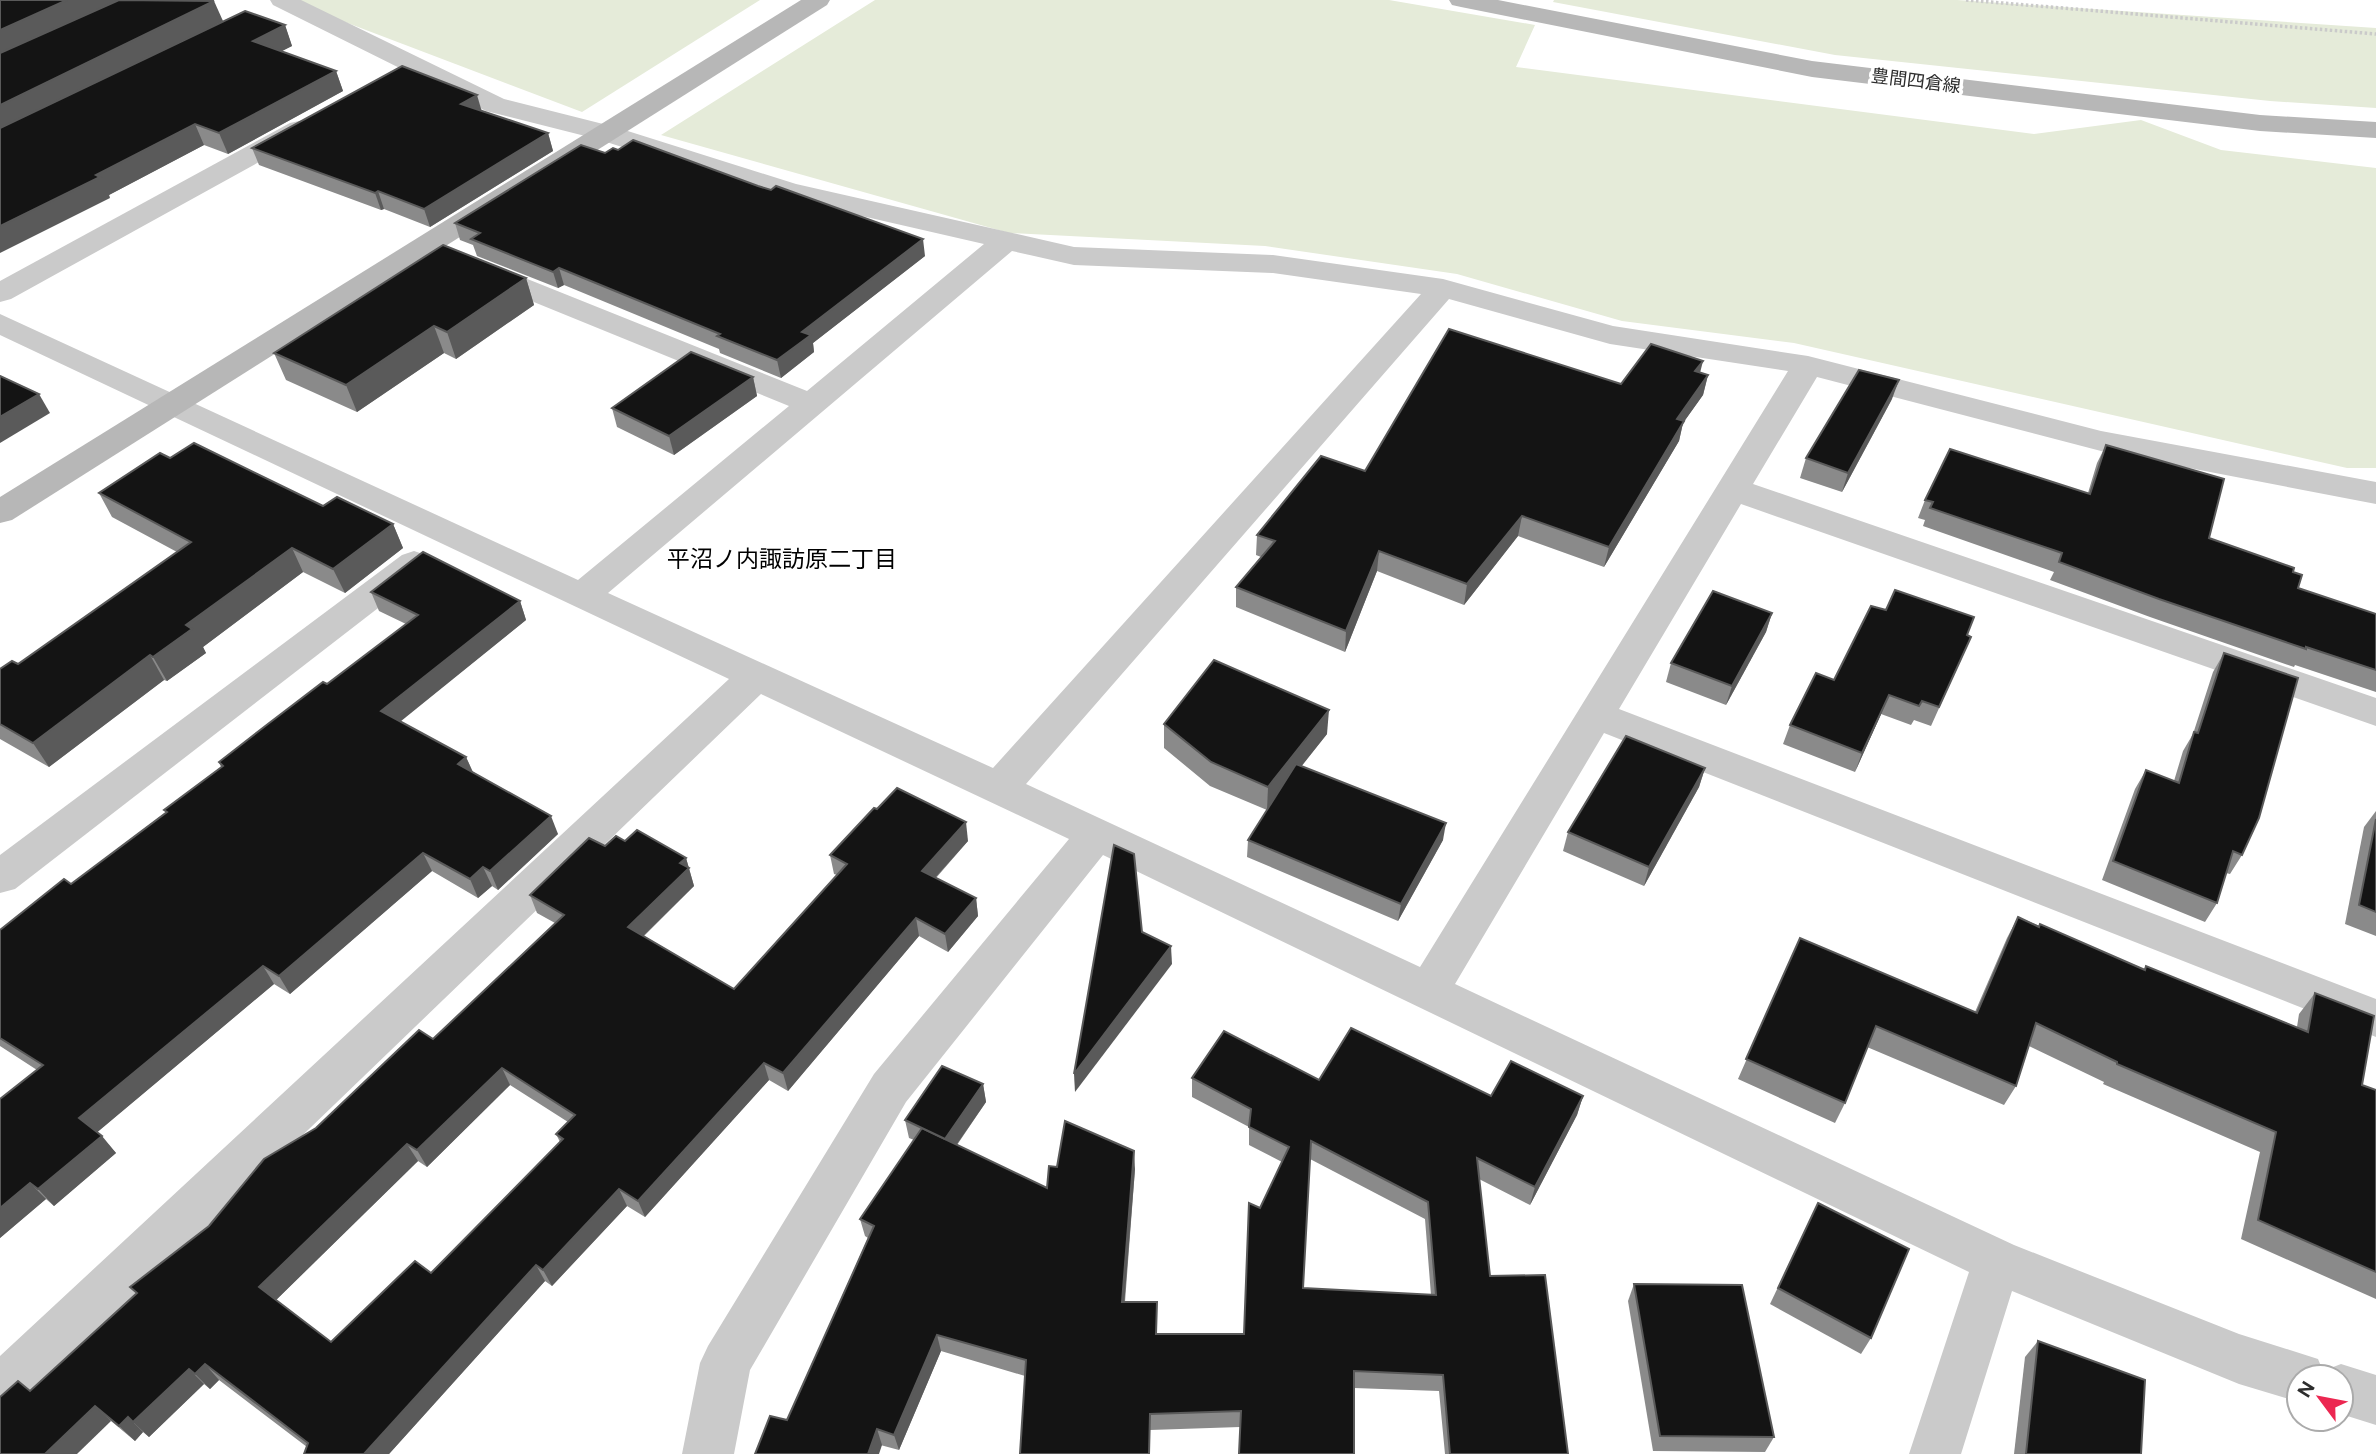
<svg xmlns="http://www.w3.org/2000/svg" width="2376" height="1454" font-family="Figtree,'Noto Sans JP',sans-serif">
	<rect width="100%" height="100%" fill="#fff"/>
	<g fill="#e5ebd9">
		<polygon points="287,0 760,0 582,112"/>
		<polygon points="875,0 1389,0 1535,25 1516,67 2034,134 2141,120 2221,150 2376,168 2376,468 2347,468 1794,343 1622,321 1457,274 1265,246 1009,233 661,135"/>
		<polygon points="1554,0 1957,0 2376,28 2376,108 2270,101 1835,55 1553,2"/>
	</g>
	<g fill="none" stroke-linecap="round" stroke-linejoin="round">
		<polyline stroke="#cacaca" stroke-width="3.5" stroke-dasharray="2.5 2.5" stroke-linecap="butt" points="1966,0 2376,34"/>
		<g fill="#cacaca" fill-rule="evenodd">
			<path d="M270,0H301L504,99L615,127L796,184L1074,247L1273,255L1443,279L1613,326L1808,356L2101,431L2376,482V504L2101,451L1817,377L1753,484L2376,698V726L1741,504L1619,709L2376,999V1037L1604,733L1455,984L2014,1245L2239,1334L2318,1359L2323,1371L2341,1364L2376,1375V1425L2341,1414V1377H2299V1402L2239,1384L2012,1291L1961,1454H1909L1969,1272L1103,855L906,1102L750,1370L734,1454H682L700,1363L708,1346L874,1074L1069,839L761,694L18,1409L0,1416V1356L729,679L0,335V314L578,580L789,406L470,276L465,270L470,264L480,261L490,264L807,391L984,244L779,197L597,139L486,111L273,5ZM1012,251L1074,265L1273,273L1421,294L993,768L608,593ZM1449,299L1610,344L1788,371L1420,967L1026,784Z"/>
			<polygon points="299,121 308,123 312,129 308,135 11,299 0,302 0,281 290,123"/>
			<polygon points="414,551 426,555 432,563 426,571 15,889 0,893 0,855 402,555"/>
		</g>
		<g fill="#b7b7b7" fill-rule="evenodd">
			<polygon points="801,0 830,0 827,5 12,520 0,523 0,497"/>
			<polygon points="1449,0 1498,0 1812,61 2260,115 2376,122 2376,138 2260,131 1812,77 1461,7 1452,5"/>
		</g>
	</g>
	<g fill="#8a8a8a" fill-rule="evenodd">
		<polygon points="0,0 223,21 152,56 285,25 292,46 281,51 336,71 343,91 228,154 204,145 109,195 110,198"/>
		<polygon points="482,111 548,133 553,151 430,227 384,209 381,210 259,165 252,148"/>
		<polygon points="605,153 925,256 813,343 814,352 781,378 720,353 719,349 564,285 558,288 477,256 473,245 460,240 455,223"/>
		<polygon points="526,278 534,305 456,359 444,353 357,412 286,380 274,353"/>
		<polygon points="1700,372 1708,375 1703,395 1683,423 1679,441 1604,567 1518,536 1464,605 1377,571 1345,652 1236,607 1236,587 1261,557 1256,555 1257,535 1621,384"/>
		<polygon points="753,377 757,396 674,455 617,427 612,408"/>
		<polygon points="1892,399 1842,492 1800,478 1806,458"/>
		<polygon points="2106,445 2209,538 2293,572 2298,588 2376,614 2376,692 2295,665 2294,667 2150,617 2050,580 2054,572 1923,526 1925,520 1918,518 1925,500 2088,493 2097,463"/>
		<polygon points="170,458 323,506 393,524 403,548 345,593 303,572 203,647 206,653 167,681 164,680 49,767 0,739 0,669 18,664 177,552 112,517 99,493"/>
		<polygon points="371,592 520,601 526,620 400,721 466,757 473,772 558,834 498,890 492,886 478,898 432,871 290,994 274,984 97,1132 116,1153 54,1206 46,1199 0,1238 0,1099 37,1070 0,1046 0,930 71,884 166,812 164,810 221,767 219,762 327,684 406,624 379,611"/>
		<polygon points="1772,613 1766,632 1726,705 1666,682 1671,663"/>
		<polygon points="1967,635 1971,637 1931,726 1914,720 1911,725 1881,714 1855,772 1783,744 1790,725 1834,680"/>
		<polygon points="2224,653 2242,855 2230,874 2226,873 2217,903 2205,922 2102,880 2135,789 2146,770 2174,781 2183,751 2193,734 2213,672"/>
		<polygon points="1164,724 1327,734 1301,766 1443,840 1398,921 1247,857 1248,840 1267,810 1210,786 1164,748"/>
		<polygon points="1705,768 1699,787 1644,886 1563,851 1568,832"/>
		<polygon points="2376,811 2376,936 2345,924 2364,827"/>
		<path d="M625,841L686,858L694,886L644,936L734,989L837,875L834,874L830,855L968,841L936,878L976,898L978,916L948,952L919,936L788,1091L769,1080L645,1217L627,1206L552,1286L545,1281L389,1454H304L307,1447L219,1380L210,1389L204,1384L149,1437L143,1432L135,1441L111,1421L30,1391L316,1128L433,1039L555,923L537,913L530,895L605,846ZM510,1085L568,1122L556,1134L560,1142L431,1273L331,1342L276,1300L418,1161L427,1167Z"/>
		<polygon points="2018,917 2144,969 2146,966 2297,1027 2299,1014 2315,993 2362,1085 2376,1090 2376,1299 2241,1239 2260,1152 2103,1084 2104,1082 2029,1046 2016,1086 2004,1105 1867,1047 1845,1103 1835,1123 1738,1079 1800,938 1975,1012 2007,938"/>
		<path d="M1192,1078L1319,1080L1491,1096H1583L1577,1115L1530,1205L1479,1179L1490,1276L1568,1454H1445L1439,1391L1354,1388L1240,1427L1150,1430L1025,1376L941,1351L899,1450L787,1420L868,1238L865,1236L860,1219L914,1140L909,1138L905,1120L983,1084L986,1102L957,1145L1047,1188L1135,1169L1125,1302L1157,1319V1334H1244L1260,1208L1282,1162L1249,1145V1127L1192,1097ZM1310,1159L1425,1219L1431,1295L1303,1288Z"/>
		<polygon points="1818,1203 1871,1338 1861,1354 1770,1304"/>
		<polygon points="1634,1284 1774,1437 1765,1452 1653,1451 1628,1301"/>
		<polygon points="2038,1341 2141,1454 2014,1454 2025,1357"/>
	</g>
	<g fill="#5a5a5a">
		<polygon points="67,0 120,0 0,55 0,30"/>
		<polygon points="214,1 223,21 0,131 0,105"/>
		<polygon points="285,25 292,46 261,62 253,41"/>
		<polygon points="336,71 343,91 228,154 219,133"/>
		<polygon points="477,95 482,112 461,104"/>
		<polygon points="195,124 204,145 109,195 110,198 0,253 0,226 96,175"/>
		<polygon points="548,133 553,151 430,227 424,209"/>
		<polygon points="378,191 384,209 381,210 375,193"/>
		<polygon points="923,239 925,256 813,343 814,352 781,378 777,360 802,332"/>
		<polygon points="559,268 564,285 558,288 553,272"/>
		<polygon points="526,278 534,305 456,359 447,332"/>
		<polygon points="434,326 444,353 357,412 346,385"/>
		<polygon points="1703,361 1698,381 1695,371"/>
		<polygon points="1708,375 1703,395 1683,423 1679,441 1604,567 1609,547 1677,419"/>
		<polygon points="753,377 757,396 674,455 669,436"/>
		<polygon points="1899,380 1892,399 1842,492 1848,473"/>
		<polygon points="39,394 50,413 0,443 0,417"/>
		<polygon points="1522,516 1518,536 1464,605 1467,584"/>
		<polygon points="393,524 403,548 345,593 333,569"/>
		<polygon points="292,548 303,572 203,647 206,653 167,681 153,657 186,625"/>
		<polygon points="1379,551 1377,571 1345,652 1346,631"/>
		<polygon points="520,601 526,620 390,730 381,711"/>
		<polygon points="1772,613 1766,632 1726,705 1732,686"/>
		<polygon points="150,655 164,680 49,767 33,743"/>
		<polygon points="1889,695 1881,714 1855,772 1862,753"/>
		<polygon points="1329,710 1327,734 1267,810 1268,787"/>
		<polygon points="466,757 474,775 458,764"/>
		<polygon points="1705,768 1699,787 1644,886 1649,867"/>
		<polygon points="551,816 558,834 498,890 490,871"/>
		<polygon points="966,822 968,841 925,889 922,871"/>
		<polygon points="1446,823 1443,840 1398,921 1401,904"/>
		<polygon points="423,853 432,871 290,994 279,976"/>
		<polygon points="686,858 694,886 634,945 628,927"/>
		<polygon points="483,867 492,886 478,898 470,879"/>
		<polygon points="976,898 978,916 948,952 945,934"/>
		<polygon points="916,918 919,936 788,1091 783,1073"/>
		<polygon points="1171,946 1172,964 1075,1092 1074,1074"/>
		<polygon points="263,966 274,984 94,1135 79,1118"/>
		<polygon points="764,1063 769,1080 645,1217 638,1201"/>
		<polygon points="502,1068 510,1085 427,1167 417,1150"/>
		<polygon points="983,1084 986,1102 948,1157 945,1139"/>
		<polygon points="1583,1096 1577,1115 1530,1205 1535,1187"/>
		<polygon points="102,1136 116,1153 54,1206 38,1189"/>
		<polygon points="407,1144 418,1161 272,1304 259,1287"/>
		<polygon points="1134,1151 1135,1169 1123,1319 1122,1302"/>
		<polygon points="30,1183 46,1199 0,1238 0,1208"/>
		<polygon points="619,1189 627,1206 552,1286 543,1270"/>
		<polygon points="536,1265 545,1281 389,1454 364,1454"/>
		<polygon points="937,1335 941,1351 899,1450 894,1435"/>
		<polygon points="205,1364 219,1380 210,1389 195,1374"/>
		<polygon points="189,1369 204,1384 149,1437 133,1422"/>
		<polygon points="95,1406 111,1421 77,1454 45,1454"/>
		<polygon points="128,1417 143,1432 135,1441 119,1426"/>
		<polygon points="877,1429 882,1445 879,1454 868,1454"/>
	</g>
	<g fill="#141414" stroke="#5a5a5a" stroke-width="2" fill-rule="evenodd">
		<polygon points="0,0 67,0 0,30"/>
		<polygon points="119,0 214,1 0,105 0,53"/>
		<polygon points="245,11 285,25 253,41 336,71 219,133 195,124 96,175 100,177 0,226 0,128"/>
		<polygon points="402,66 477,95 461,104 548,133 424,209 378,191 375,193 252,148"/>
		<polygon points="633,140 758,186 771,190 776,186 923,239 802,332 811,335 777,360 717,336 720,334 559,268 553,272 471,239 480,233 455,223 581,145 605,153 613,148 618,150"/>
		<polygon points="443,245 526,278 447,332 434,326 346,385 274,353"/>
		<polygon points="1449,329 1621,384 1651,344 1703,361 1695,371 1708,375 1677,419 1684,421 1609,547 1522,516 1467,584 1379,551 1346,631 1236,587 1275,541 1257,535 1321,456 1365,471"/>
		<polygon points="691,352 753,377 669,436 612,408"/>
		<polygon points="1859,370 1899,380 1848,473 1806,458"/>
		<polygon points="0,376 39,394 0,417"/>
		<polygon points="194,443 323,506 337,497 393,524 333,569 292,548 186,625 192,629 153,657 150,655 33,743 0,724 0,669 12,661 18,664 191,542 99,493 160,453 170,458"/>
		<polygon points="2106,445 2224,479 2209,538 2294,568 2293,572 2302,575 2298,588 2376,614 2376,670 2306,647 2306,649 2159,599 2059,562 2062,553 1930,508 1933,502 1925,500 1950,449 2090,494"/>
		<polygon points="423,552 520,601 381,711 466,757 458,764 551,816 490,871 483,867 470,879 423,853 279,976 263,966 79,1118 102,1136 38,1189 30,1183 0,1208 0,1099 43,1065 0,1038 0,930 64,879 71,884 167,812 164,810 223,766 219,762 264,727 323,682 327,684 418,615 371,592"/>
		<polygon points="1895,590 1974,617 1967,635 1971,637 1939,707 1922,701 1919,706 1889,695 1862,753 1790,725 1816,673 1834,680 1871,606 1886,610"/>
		<polygon points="1713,591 1772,613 1732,686 1671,663"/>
		<polygon points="2224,653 2298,678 2259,818 2242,855 2233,851 2217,903 2113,861 2146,770 2179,783 2194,732 2198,733"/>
		<polygon points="1214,660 1329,710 1268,787 1211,762 1164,724"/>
		<polygon points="1626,736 1705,768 1649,867 1568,832"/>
		<polygon points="1296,764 1446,823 1401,904 1248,840"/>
		<path d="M897,788L966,822L922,871L976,898L945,934L916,918L783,1073L764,1063L638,1201L619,1189L543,1270L536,1265L364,1454H304L308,1443L205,1364L195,1374L189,1369L133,1422L128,1417L119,1426L95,1406L45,1454H0V1397L18,1381L30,1391L137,1293L130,1287L209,1226L264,1159L316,1128L419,1030L433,1039L564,915L530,895L589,838L605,846L616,836L625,841L637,830L686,858L680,863L689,868L628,927L734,989L847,864L830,855L874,808L877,809ZM502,1068L575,1115L556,1134L563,1139L431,1273L415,1261L331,1342L259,1287L407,1144L417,1150Z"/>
		<polygon points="2376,819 2376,912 2359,905"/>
		<polygon points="1114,845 1134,854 1142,932 1171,946 1074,1074"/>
		<polygon points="2018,917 2039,927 2040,924 2145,970 2146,966 2308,1032 2315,993 2374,1016 2362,1085 2376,1090 2376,1272 2258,1220 2276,1132 2117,1064 2117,1062 2036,1023 2016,1086 1876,1026 1845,1103 1746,1059 1800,938 1977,1013"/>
		<path d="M1351,1028L1491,1096L1511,1061L1583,1096L1535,1187L1477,1158L1490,1276L1545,1275L1568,1454H1450L1443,1375L1354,1371V1454H1239L1241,1411L1150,1414L1149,1454H1020L1026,1360L937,1335L894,1435L877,1429L868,1454H755L770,1416L787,1420L874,1226L860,1219L922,1128L1047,1188L1049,1166L1057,1167L1065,1121L1134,1151L1122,1302H1157L1156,1334H1244L1249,1203L1260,1208L1289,1147L1249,1127L1251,1109L1192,1078L1224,1031L1319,1080ZM1311,1141L1428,1202L1436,1295L1303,1288Z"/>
		<polygon points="942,1066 983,1084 945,1139 905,1120"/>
		<polygon points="1818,1203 1909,1249 1871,1338 1778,1288"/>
		<polygon points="1634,1284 1742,1285 1774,1437 1660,1436"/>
		<polygon points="2038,1341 2145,1380 2141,1454 2026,1454"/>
	</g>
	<g text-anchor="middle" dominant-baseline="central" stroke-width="7" stroke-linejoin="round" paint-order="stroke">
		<g font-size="18" fill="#2d2d2d" stroke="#fff">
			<text transform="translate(1916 81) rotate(7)">豊間四倉線</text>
		</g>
		<g font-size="23" fill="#000" stroke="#fff">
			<text x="782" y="559">平沼ノ内諏訪原二丁目</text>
		</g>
	</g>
	<g transform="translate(2320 1398) rotate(302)"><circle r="33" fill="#ffffff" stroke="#ababab" stroke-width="2"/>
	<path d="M0-5L12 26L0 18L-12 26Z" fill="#ec2751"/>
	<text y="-10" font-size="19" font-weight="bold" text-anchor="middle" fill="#2d2d2d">N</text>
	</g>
</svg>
